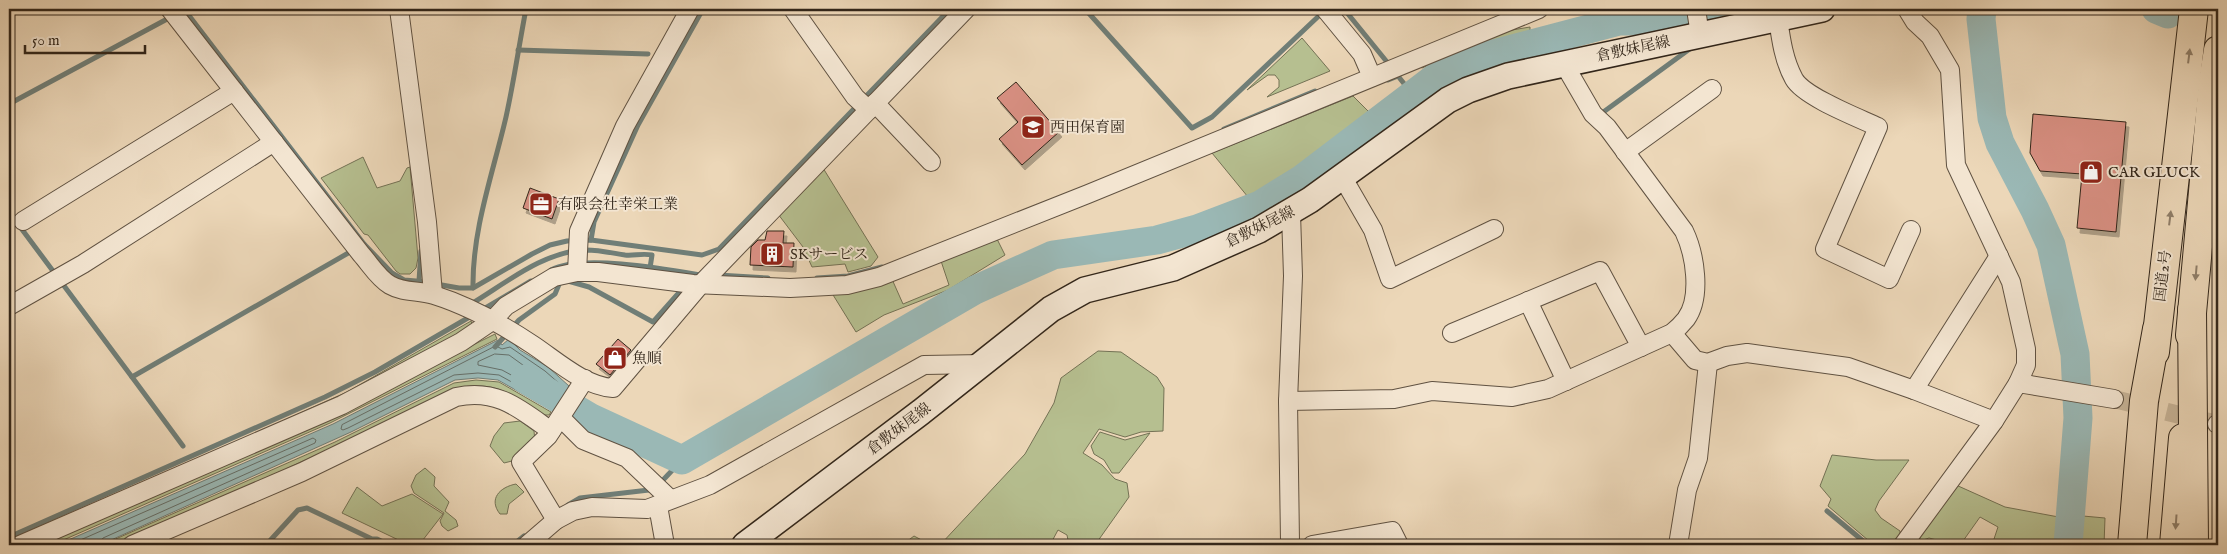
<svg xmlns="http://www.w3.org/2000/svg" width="2227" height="554" font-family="'IM FELL English','Noto Serif JP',serif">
	<defs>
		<filter id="shadow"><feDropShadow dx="3" dy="5" stdDeviation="0" flood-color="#0004"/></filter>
	</defs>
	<rect width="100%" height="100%" fill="#ecd7b8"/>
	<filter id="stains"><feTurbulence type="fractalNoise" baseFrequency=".004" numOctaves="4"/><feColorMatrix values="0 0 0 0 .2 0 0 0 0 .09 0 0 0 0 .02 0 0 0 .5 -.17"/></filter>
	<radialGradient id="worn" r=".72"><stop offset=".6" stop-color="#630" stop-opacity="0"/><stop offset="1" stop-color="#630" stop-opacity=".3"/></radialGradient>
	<g fill="#b6bf90" stroke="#747255">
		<polygon points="1530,27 1530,32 1463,51 1422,68 1419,66 1494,33"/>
		<polygon points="1302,38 1330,71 1267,97 1279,87 1279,80 1275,75 1268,75 1247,90"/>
		<polygon points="1353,96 1369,112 1293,171 1248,197 1212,153"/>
		<polygon points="363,157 377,188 400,181 407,168 410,167 418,258 416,268 410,274 400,274 396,271 368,235 364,234 321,178"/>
		<polygon points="823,168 878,257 871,266 848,272 845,264 812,267 803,247 778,214"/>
		<polygon points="997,239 1005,255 948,290 884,315 856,332 830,290 891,277 903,304 949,285 940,258"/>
		<polygon points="471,321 473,327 357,392 189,463 347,392"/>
		<polygon points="495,334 497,339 330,423 52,545 38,545 407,378"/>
		<polygon points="1098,351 1121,352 1157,377 1164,388 1163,431 1141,432 1125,437 1099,429 1083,453 1102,465 1115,479 1127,483 1129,497 1095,545 1069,545 1067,535 1058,530 1050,545 940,545 1025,454 1054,403 1061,378"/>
		<path d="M476,380L499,382L551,412L549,415H544C511,395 497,380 457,388C344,444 229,495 114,545H102L335,442L454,383Z"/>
		<polygon points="520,421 534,431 535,442 512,461 504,463 490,446 494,436 504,423"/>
		<polygon points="1100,432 1125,440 1150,433 1119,473 1112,473 1104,460 1094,454 1091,446"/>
		<polygon points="1832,455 1876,460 1909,460 1879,501 1875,510 1881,518 1900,531 1900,536 1897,539 1877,545 1869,541 1828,506 1831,499 1820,486"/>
		<polygon points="425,468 435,477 434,486 449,502 445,511 456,520 458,526 448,531 442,526 440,521 444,513 414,493 411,486 416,475"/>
		<polygon points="2218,470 2218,545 2216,545 2218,472"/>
		<path d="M516,484L524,492L509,504L507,514H500C488,499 500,487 516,484Z"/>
		<polygon points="1956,485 2005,507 2064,518 2062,545 1992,545 1998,527 1980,517 1963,541 1974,545 1956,545 1929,538 1923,540 1917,538"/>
		<polygon points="357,487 382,506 412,494 443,514 419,545 409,545 342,513"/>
		<polygon points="2083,516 2105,518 2104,545 2081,545"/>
		<polygon points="914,536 931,545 902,545"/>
	</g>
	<polygon fill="#9ab8b5" stroke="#707e77" points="509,339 520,350 548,367 569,386 551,410 498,380 478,378 455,380 351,432 100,545 57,545 333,424 498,340 502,345"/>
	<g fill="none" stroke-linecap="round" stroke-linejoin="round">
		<g stroke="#666f68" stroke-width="1">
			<polygon points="496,346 502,349 510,347 545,371 561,385 561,388 551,402 548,402 499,375 478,373 454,375 348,428 343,430 341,429 342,425"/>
			<polygon points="495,354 509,355 552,386 552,389 546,394 502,370 478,365 478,362"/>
			<polyline points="69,545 313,438 316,440 315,443 103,538 99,545"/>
		</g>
		<g stroke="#707e77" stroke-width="5">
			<polyline points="184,9 364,244"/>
			<polyline points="1085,9 1192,128 1212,117 1324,11"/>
			<polyline points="1344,9 1387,62"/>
			<polyline points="1649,22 1653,9"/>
			<polyline points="518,50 648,54"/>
			<polyline points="1388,80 1398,76 1413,95"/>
			<polyline points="9,104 169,18"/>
			<polyline points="1602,113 1691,48"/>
			<polyline points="1224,129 1315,91"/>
			<polyline points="9,212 132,377"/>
			<polyline points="591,240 594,222 638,125 703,9"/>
			<path d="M551,270C581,254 665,269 700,275"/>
			<polyline points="718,275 768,278"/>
			<polyline points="817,278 848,276 882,267"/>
			<polyline points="419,281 421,251"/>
			<polyline points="568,281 589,287 653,322 684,287"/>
			<polyline points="436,284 459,288 473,288 532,254 550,245 567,241 591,240 702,255 719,249 950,9"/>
			<path d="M473,288C472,230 493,173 506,117C514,81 519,45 526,9"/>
			<path d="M471,304C506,283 544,251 586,250C599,250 612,253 625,255C634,256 642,253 652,255L650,268"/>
			<polyline points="482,310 531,281"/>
			<polyline points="495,347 519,320 555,294 560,282"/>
			<polyline points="183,446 132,377 364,244 392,273 404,280 428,282"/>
			<polyline points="664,479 682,460"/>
			<polyline points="568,505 580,498 649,490"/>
			<polyline points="1827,511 1868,545"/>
			<polyline points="9,537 325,397 375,372 473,315"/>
			<polyline points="1910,542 1937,545"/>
			<polyline points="266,545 298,510 307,508 372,539 377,539 389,545"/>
			<polyline points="513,545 524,536"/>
			<polyline points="1887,545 1900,541"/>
		</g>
		<g stroke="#9ab8b5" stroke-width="29">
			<polyline points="1982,9 1981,19 1992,118 2000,143 2035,210 2051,245 2075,354 2078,418 2068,545"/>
			<polyline points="2156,9 2168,14"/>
			<polyline points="525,379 591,418 682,460 975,290 1053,255 1157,240 1197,229 1260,205 1302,179 1440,74 1482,57 1619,21 1705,21 1737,9"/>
		</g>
	</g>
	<g fill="#d99083" stroke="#32261a" filter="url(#shadow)">
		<polygon points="1016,82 1059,132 1022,165 999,139 1018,122 997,98"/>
		<polygon points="2033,114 2126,122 2116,232 2077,228 2082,174 2040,171 2030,153"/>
		<polygon points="530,188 559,199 552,219 523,208"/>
		<polygon points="767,231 784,231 783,243 794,243 793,267 750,265 751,247 758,240 765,240"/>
		<polygon points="618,339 631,350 610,375 596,364"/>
	</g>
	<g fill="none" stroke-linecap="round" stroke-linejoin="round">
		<polyline stroke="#c7b498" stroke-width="18" stroke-dasharray="18 9" stroke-linecap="butt" points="2114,399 2217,424"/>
		<g stroke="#605242" stroke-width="20">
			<g id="minor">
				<path d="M170,9L361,254C370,264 378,278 390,285C404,293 419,290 434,295C469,306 503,325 533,345C557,361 584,386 613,388L701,284L966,9"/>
				<polyline points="399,9 427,222 433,294"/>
				<polyline points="793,9 855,97 869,110"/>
				<polyline points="1325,9 1362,54 1372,77"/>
				<polyline points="1696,9 1700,35"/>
				<polyline points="1907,9 1915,22 1930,36 1950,70 1956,165 2011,282 2026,349 2026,365 2018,383"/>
				<path d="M1778,19C1781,40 1784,61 1794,79C1804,97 1859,118 1878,127L1825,249L1889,279L1911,230"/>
				<polyline points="875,103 931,162"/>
				<polyline points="1625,152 1712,89"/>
				<polyline points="1343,178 1373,230 1390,279 1494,229"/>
				<polyline points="23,221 234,91"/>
				<polyline points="577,272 579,231 625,126 690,9"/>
				<polyline points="1528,301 1566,381"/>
				<polyline points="9,306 83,264 274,142"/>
				<polyline points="1452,333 1600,271 1641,347"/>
				<polyline points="1672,333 1695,360 1708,363 1727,356 1747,353 1848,367 1914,390 1994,421"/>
				<polyline points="1914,390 1999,256"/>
				<path d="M1288,401L1394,399L1432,391L1512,397L1548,389L1672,333C1677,329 1682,324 1686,319C1702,297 1695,254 1684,231L1607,127L1593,114L1564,64"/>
				<polyline points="561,418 583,440 627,458 670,499"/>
				<polyline points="2217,424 2218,424"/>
				<polyline points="658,506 665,545"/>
				<polyline points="556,520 521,462 548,436 585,379"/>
				<polyline points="20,545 342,405 461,342 492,321 506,306 554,277 577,272 598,272 693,284 790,288 847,285 879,277 1088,194 1539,9"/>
				<path d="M132,545L302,472L456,397C497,388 520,409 551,431"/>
				<polyline points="527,545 556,520 573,511 592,507 647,509 710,485 924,365 983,364"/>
				<polyline points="1288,545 1290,542 1288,401 1293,276 1291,213"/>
				<polyline points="1312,545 1392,531 1399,545"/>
				<polyline points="1678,545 1687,490 1698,458 1708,363"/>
				<polyline points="1903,545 1994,421 2018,383 2114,399"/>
			</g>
		</g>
		<g stroke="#32261a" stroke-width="28">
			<polyline id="secondary" points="745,545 921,412 1051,309 1085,290 1173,268 1259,230 1310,200 1448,100 1468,90 1508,76 1822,9"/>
		</g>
		<g stroke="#32261a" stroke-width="30">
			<g id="trunk">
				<polyline points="2190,335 2213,81 2218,50"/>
				<polyline points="2155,352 2194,9"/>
				<polyline points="2174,545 2183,438"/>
			</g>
		</g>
		<g stroke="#32261a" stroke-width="30">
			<g id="motorway">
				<polyline points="2192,310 2194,545"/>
				<polyline points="2132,545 2144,401 2157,329"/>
			</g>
		</g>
		<use href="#minor" stroke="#f3e5d1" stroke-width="18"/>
		<use href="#secondary" stroke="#f3e5d1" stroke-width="25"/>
		<use href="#trunk" stroke="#ecd7b8" stroke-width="28"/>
		<use href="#motorway" stroke="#ecd7b8" stroke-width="28"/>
	</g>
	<defs><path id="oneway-solid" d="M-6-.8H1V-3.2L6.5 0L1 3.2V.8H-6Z" transform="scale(1.25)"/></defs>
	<g fill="#8f7e69">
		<use href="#oneway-solid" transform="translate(2189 56) rotate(-83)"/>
		<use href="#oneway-solid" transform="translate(2170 218) rotate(-83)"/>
		<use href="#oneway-solid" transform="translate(2196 273) rotate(95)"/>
		<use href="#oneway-solid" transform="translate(2176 522) rotate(94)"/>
	</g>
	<defs>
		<g id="school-square" transform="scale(1.25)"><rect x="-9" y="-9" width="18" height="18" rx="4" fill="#8f2418" stroke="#f3e5d1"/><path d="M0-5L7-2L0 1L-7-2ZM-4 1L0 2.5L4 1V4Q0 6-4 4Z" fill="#fff"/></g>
		<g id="shop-square" transform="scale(1.25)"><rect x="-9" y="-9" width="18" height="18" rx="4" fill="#8f2418" stroke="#f3e5d1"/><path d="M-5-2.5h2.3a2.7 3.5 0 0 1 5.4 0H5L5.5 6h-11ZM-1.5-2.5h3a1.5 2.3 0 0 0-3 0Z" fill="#fff"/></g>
		<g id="office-square" transform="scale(1.25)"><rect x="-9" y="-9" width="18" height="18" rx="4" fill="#8f2418" stroke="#f3e5d1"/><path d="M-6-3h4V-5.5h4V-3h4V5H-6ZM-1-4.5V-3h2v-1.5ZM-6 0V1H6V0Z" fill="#fff"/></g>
		<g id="building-square" transform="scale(1.25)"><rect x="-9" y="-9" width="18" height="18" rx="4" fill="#8f2418" stroke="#f3e5d1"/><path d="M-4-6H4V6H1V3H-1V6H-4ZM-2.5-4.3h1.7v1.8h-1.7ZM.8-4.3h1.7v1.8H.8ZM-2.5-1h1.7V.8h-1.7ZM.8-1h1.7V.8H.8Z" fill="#fff"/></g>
	</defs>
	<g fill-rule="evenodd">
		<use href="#school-square" x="1033" y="127"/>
		<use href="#shop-square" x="2091" y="172"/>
		<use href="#office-square" x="541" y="204"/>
		<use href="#building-square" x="772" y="254"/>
		<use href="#shop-square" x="615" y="358"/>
	</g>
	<g text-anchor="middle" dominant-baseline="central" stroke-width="4" stroke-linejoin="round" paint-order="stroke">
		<g font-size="15" fill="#32261a" stroke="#f3e5d1">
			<text transform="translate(1633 49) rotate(-12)">倉敷妹尾線</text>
			<text transform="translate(1260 227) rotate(-26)">倉敷妹尾線</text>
			<text transform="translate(2163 276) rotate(-83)">国道2号</text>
			<text transform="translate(899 429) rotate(-37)">倉敷妹尾線</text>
		</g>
		<g font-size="15" fill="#32261a" stroke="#f3e5d1" text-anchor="start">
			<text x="1050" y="127">西田保育園</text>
			<text x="2108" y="172">CAR GLUCK</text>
			<text x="558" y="204">有限会社幸栄工業</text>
			<text x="790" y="254">SKサービス</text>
			<text x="632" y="358">魚順</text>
		</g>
	</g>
	<rect width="2227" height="554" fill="none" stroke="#ecd7b8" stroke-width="30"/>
	<rect x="10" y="10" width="2207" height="534" fill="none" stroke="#32261a" stroke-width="2.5"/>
	<rect x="15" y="15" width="2197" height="524" fill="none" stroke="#32261a"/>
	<path d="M25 45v8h120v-8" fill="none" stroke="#32261a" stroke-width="2.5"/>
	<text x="32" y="45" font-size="15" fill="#32261a" stroke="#f3e5d1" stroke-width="4" paint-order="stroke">50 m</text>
	<rect width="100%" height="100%" filter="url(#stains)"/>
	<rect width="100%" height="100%" fill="url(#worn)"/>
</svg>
